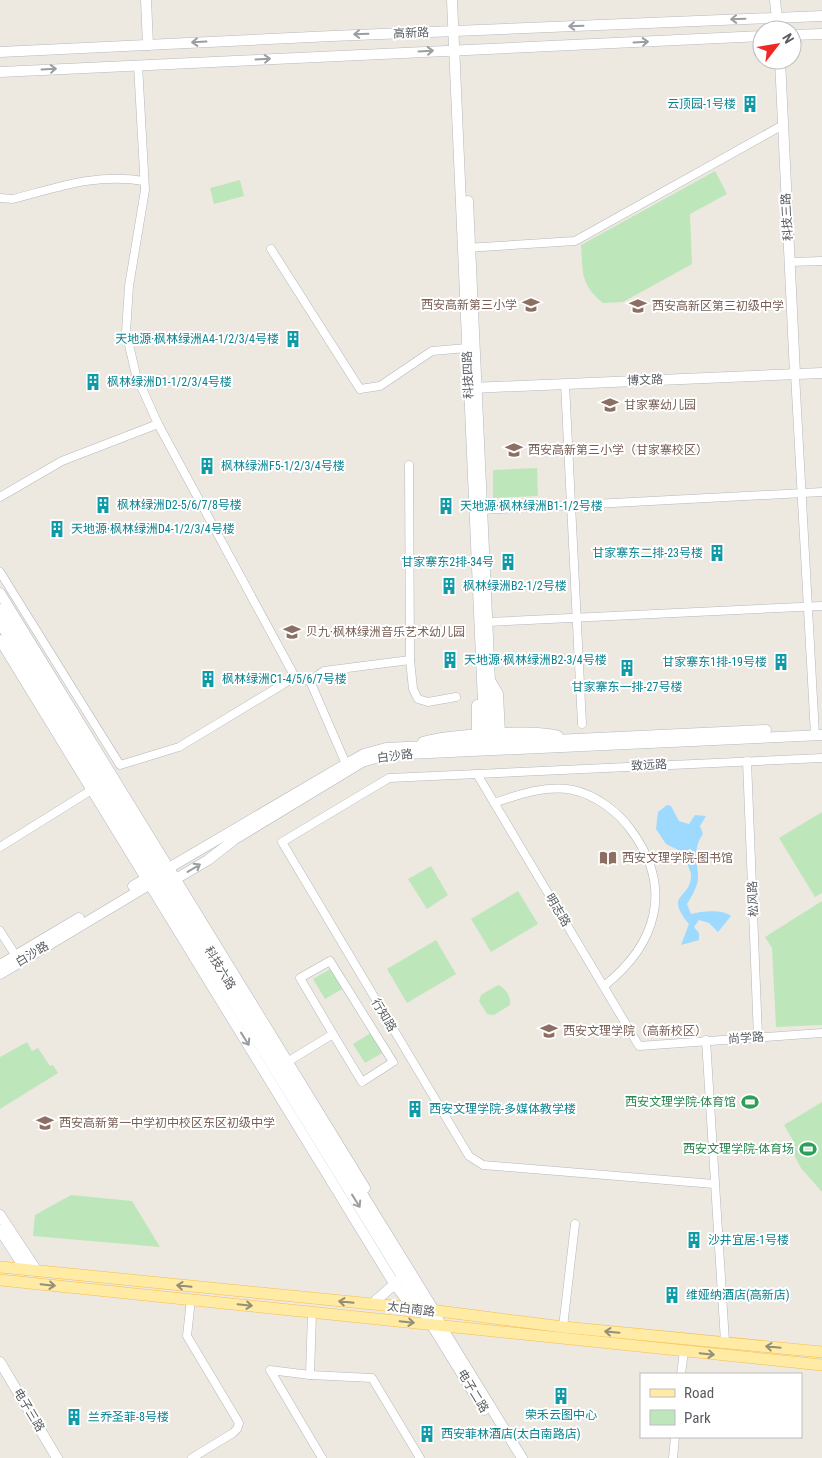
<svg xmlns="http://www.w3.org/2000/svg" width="822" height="1458" font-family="'Roboto Condensed','Noto Sans SC',sans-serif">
	<rect width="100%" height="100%" fill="#ede9e0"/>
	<g fill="#bee6bb">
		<path d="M715,171L727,194L690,214L692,264L623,302L603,303C580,284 583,273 581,245Z"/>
		<polygon points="240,180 244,196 214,204 210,188"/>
		<polygon points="537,468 538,496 493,498 493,470"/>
		<polygon points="822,812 822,893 815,897 779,838"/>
		<polygon points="431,866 448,895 427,909 408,879"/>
		<polygon points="518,891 538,924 491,952 471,919"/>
		<polygon points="822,901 822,1025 776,1027 772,948 765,937"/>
		<polygon points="436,940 456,974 407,1003 387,969"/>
		<polygon points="332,968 344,988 325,999 313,979"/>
		<path d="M498,985C506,989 511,996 510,1005L494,1015L487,1014L479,1001L481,995Z"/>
		<polygon points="372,1032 384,1052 365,1063 353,1044"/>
		<polygon points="27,1042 32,1051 38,1048 50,1066 53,1065 58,1073 0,1109 0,1057"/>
		<polygon points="822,1102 822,1192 801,1168 795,1157 794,1142 784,1125"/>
		<polygon points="71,1195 132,1201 160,1247 33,1236 35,1215"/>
	</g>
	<path fill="#9edaff" d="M667,805L671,806L679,821L689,824L695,815L706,816L700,826L703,834C692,849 698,861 698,877C698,886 692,896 687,904L691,914C702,911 722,909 731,916L718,932L709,923L699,920L694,927L699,933V940L681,945L689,924C663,892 692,900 691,874C690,868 684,858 682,852L666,844L656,829L658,812Z"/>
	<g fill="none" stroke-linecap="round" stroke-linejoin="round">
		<g stroke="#b3b7bc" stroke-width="9">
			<g id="street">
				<polyline points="138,65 145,190 129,286 126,332 136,375 158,424 295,677 310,681 346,764"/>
				<path d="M0,198L13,199C59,187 96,173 144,181"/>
				<polyline points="466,248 575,241 783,125"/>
				<polyline points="271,249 360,389 380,386 432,351 467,348"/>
				<polyline points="790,262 822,261"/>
				<polyline points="795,374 815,735"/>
				<polyline points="565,384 582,724"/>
				<polyline points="409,465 410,660 413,689 418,699 428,702 456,697"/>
				<polyline points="0,497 62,461 158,424"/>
				<polyline points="481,510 822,492"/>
				<polyline points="0,572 120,765 179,747 295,677"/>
				<polyline points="487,622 822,606"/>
				<polyline points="310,681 324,671 410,660"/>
				<polyline points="747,761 758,1037"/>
				<polyline points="477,774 639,1046 822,1033"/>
				<path d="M494,803C520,794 545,785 573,790C596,795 618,812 631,830C674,888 657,944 604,986"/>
				<polyline points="0,847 93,789"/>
				<polyline points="0,931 16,956"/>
				<polyline points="706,1040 725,1342"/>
				<polyline points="284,1064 333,1034 362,1082 393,1062 330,961 300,978 333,1034"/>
				<polyline points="714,1184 483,1165 469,1156 282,842 389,778 822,758"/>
				<polyline points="191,1299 187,1336 239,1423 237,1429 233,1433 192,1458"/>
				<polyline points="563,1327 575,1224"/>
				<polyline points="681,1374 684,1351"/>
				<polyline points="310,1375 312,1312"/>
				<polyline points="322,1458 270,1370 310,1375 372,1378 420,1458"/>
				<polyline points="673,1458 675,1437"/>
			</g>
		</g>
		<g stroke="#b4b8be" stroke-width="11">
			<g id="secondary">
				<polyline points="146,0 148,45"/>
				<polyline points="452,0 485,748"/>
				<polyline points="775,0 778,30"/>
				<polyline points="792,35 822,34"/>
				<polyline points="0,52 332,36 822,16"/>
				<polyline points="780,60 795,374"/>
				<polyline points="0,72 762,36"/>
				<polyline points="468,201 493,748"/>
				<polyline points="471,388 822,373"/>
				<polyline points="0,593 365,1188"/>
				<polyline points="0,609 343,1167 363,1195 435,1312 441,1326 522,1458"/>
				<polyline points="0,623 484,1410"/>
				<polyline points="0,640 395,1285 413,1308"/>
				<polyline points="491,682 498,694 500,734"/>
				<polyline points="477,705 477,735"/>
				<path d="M423,742C448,734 534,729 558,736"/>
				<polyline points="133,886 154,874 162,872 346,764 364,754 386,748 766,730"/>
				<polyline points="0,965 79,918"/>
				<polyline points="0,974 157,880 169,883 208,860 235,839 362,762 386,755 822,735"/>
				<polyline points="0,1215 37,1271"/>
				<polyline points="0,1230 26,1270"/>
				<polyline points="372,1304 398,1281"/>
				<polyline points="0,1362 57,1458"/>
			</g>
		</g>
		<g stroke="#f5bd51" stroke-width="12">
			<g id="primary">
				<polyline points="0,1267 423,1309 563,1327 822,1352"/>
				<polyline points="0,1280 822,1365"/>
			</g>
		</g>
		<use href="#street" stroke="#fff" stroke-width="8"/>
		<use href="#secondary" stroke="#fff" stroke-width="10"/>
		<use href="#primary" stroke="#ffeba3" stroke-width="11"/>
	</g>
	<defs><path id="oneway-shaft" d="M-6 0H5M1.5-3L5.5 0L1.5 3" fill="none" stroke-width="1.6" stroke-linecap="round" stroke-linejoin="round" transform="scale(1.25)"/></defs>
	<g stroke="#9b9ea1">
		<use href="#oneway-shaft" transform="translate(738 19) rotate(178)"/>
		<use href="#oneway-shaft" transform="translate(576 26) rotate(178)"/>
		<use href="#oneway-shaft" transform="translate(361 34) rotate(178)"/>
		<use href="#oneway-shaft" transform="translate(199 42) rotate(177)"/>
		<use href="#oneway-shaft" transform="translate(641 42) rotate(-3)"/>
		<use href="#oneway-shaft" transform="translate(426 51) rotate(-3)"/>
		<use href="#oneway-shaft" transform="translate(263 59) rotate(-3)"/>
		<use href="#oneway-shaft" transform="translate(49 69) rotate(-3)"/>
		<use href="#oneway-shaft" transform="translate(194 868) rotate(-31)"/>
		<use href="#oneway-shaft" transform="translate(245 1039) rotate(58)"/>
		<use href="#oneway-shaft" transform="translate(356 1201) rotate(58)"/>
	</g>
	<g stroke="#938f79">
		<use href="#oneway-shaft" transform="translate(48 1285) rotate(6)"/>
		<use href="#oneway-shaft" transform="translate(184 1286) rotate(-174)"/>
		<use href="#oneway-shaft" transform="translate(346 1302) rotate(-174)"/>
		<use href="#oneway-shaft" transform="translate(245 1305) rotate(6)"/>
		<use href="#oneway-shaft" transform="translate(407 1322) rotate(6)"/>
		<use href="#oneway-shaft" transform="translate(612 1332) rotate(-175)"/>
		<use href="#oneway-shaft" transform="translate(773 1347) rotate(-174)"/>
		<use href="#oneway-shaft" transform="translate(707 1354) rotate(6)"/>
	</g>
	<defs>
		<g id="building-bare" transform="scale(1.35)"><path d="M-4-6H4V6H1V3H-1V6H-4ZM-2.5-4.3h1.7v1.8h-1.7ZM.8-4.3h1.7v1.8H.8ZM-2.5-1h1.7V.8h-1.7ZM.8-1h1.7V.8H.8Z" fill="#0f9aa8" stroke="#fff" stroke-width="2.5" paint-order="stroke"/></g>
		<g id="school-bare" transform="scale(1.35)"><path d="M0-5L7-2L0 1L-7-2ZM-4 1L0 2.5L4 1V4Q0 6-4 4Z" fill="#8d6e63" stroke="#fff" stroke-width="2.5" paint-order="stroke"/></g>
		<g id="library-bare" transform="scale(1.35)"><path d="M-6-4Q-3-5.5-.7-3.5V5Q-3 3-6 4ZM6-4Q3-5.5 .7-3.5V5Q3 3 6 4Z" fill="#8d6e63" stroke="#fff" stroke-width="2.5" paint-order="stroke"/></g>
		<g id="university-bare" transform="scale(1.35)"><path d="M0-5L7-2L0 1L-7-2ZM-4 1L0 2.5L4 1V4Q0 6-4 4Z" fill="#8d6e63" stroke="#fff" stroke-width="2.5" paint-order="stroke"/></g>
		<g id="stadium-bare" transform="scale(1.35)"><path d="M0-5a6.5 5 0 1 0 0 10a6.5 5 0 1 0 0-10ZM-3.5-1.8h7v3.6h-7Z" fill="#2e9e5b" stroke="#fff" stroke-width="2.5" paint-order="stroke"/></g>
	</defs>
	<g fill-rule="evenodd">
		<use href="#building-bare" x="750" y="104"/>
		<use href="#school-bare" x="531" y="305"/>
		<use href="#school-bare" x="638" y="306"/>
		<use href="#building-bare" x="293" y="339"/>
		<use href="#building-bare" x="93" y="382"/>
		<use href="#school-bare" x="610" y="405"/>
		<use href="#school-bare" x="514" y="450"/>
		<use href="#building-bare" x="207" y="466"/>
		<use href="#building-bare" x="103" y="505"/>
		<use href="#building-bare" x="446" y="506"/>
		<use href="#building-bare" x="57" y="529"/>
		<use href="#building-bare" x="717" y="553"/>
		<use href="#building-bare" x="508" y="562"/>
		<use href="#building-bare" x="449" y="586"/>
		<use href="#school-bare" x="292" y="632"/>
		<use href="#building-bare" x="450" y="660"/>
		<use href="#building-bare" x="781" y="662"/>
		<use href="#building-bare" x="627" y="668"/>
		<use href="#building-bare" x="208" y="679"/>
		<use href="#library-bare" x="608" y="858"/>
		<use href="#university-bare" x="549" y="1031"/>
		<use href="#stadium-bare" x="750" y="1102"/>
		<use href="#building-bare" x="415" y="1109"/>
		<use href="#school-bare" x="45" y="1123"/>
		<use href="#stadium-bare" x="808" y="1149"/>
		<use href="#building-bare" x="694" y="1240"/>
		<use href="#building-bare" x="672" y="1295"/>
		<use href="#building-bare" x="561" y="1396"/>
		<use href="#building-bare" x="74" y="1417"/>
		<use href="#building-bare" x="427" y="1434"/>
	</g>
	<g text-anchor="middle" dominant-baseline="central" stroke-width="4" stroke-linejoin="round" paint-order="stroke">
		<g font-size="12" fill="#595d62" stroke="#fff">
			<text transform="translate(411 33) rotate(-2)">高新路</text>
			<text transform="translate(787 217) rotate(-93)">科技三路</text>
			<text transform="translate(468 375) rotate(-92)">科技四路</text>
			<text transform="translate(645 380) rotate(-2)">博文路</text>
			<text transform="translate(395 756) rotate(-7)">白沙路</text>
			<text transform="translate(649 765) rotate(-3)">致远路</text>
			<text transform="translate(753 899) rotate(-92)">松风路</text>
			<text transform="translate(558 910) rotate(59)">明志路</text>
			<text transform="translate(32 954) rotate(-31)">白沙路</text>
			<text transform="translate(220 968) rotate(59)">科技六路</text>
			<text transform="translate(384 1015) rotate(59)">行知路</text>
			<text transform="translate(746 1038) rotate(-4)">尚学路</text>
			<text transform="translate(411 1309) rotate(7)">太白南路</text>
			<text transform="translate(473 1391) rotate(59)">电子二路</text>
			<text transform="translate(29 1410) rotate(59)">电子三路</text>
		</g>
		<g font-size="12" fill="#0d838f" stroke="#fff" text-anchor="start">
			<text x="736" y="104" text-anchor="end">云顶园-1号楼</text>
			<text x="279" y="339" text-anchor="end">天地源·枫林绿洲A4-1/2/3/4号楼</text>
			<text x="107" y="382">枫林绿洲D1-1/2/3/4号楼</text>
			<text x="221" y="466">枫林绿洲F5-1/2/3/4号楼</text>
			<text x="117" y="505">枫林绿洲D2-5/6/7/8号楼</text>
			<text x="460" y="506">天地源·枫林绿洲B1-1/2号楼</text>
			<text x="71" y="529">天地源·枫林绿洲D4-1/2/3/4号楼</text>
			<text x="703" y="553" text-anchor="end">甘家寨东二排-23号楼</text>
			<text x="494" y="562" text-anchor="end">甘家寨东2排-34号</text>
			<text x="463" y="586">枫林绿洲B2-1/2号楼</text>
			<text x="464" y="660">天地源·枫林绿洲B2-3/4号楼</text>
			<text x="767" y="662" text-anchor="end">甘家寨东1排-19号楼</text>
			<text x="222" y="679">枫林绿洲C1-4/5/6/7号楼</text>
			<text x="627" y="687" text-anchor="middle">甘家寨东一排-27号楼</text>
			<text x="429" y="1109">西安文理学院-多媒体教学楼</text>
			<text x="708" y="1240">沙井宜居-1号楼</text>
			<text x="686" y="1295">维娅纳酒店(高新店)</text>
			<text x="561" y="1415" text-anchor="middle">荣禾云图中心</text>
			<text x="88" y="1417">兰乔圣菲-8号楼</text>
			<text x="441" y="1434">西安菲林酒店(太白南路店)</text>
		</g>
		<g font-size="12" fill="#785e54" stroke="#fff" text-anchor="start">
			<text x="517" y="305" text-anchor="end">西安高新第三小学</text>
			<text x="652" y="306">西安高新区第三初级中学</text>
			<text x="624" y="405">甘家寨幼儿园</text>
			<text x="528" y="450">西安高新第三小学（甘家寨校区）</text>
			<text x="306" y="632">贝九·枫林绿洲音乐艺术幼儿园</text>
			<text x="622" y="858">西安文理学院-图书馆</text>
			<text x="563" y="1031">西安文理学院（高新校区）</text>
			<text x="59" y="1123">西安高新第一中学初中校区东区初级中学</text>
		</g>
		<g font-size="12" fill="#27864d" stroke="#fff" text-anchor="end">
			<text x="736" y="1102">西安文理学院-体育馆</text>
			<text x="794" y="1149">西安文理学院-体育场</text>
		</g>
	</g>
	<rect x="640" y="1373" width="162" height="65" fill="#ffffff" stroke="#bdbec0"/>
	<rect x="650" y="1389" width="25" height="8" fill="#ffeba3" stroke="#bdbec0"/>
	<text x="684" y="1398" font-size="15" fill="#595d62">Road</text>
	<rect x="650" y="1410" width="25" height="15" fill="#bee6bb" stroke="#bdbec0"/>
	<text x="684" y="1423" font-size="15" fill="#595d62">Park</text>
	<g transform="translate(777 45) rotate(59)"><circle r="24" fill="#ffffff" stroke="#bdbec0"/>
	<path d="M0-4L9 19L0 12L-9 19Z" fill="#ee2925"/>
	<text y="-8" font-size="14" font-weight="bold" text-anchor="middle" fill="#595d62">N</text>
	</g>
</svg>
